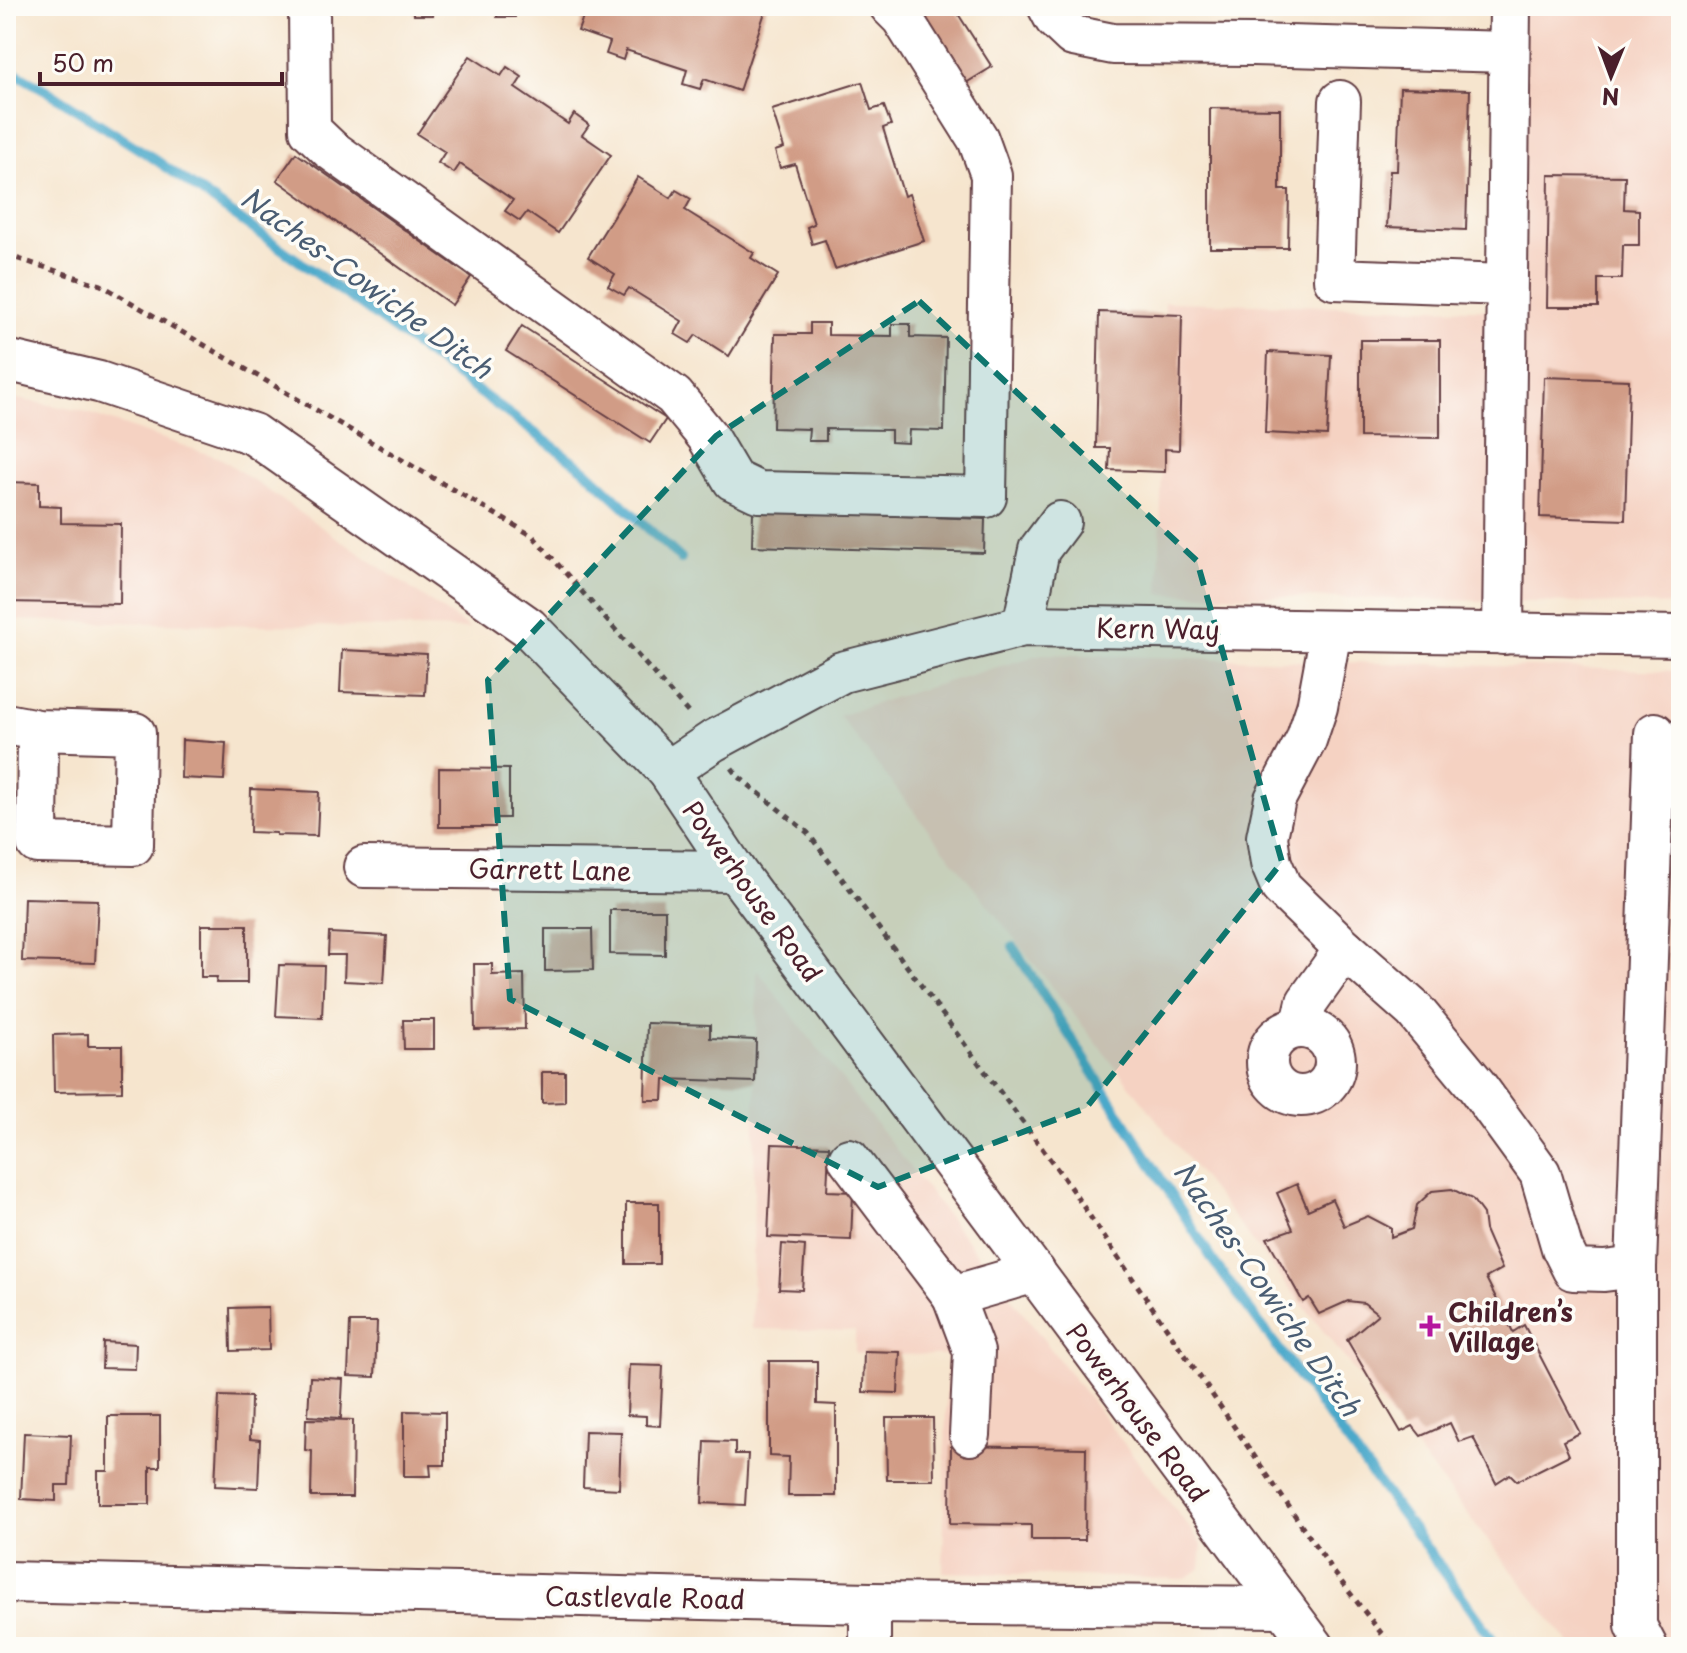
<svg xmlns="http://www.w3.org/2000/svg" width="1687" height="1653" font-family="'Playpen Sans',sans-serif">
	<rect width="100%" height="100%" fill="#fdfcf7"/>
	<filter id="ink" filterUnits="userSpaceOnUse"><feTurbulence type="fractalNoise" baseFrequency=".0125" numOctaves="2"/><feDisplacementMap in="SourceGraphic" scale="16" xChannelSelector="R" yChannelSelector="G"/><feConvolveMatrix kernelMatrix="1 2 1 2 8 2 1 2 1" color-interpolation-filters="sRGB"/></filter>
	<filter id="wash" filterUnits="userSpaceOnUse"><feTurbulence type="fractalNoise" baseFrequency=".006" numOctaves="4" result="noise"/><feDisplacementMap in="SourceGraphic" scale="32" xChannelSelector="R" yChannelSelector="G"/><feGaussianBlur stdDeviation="1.8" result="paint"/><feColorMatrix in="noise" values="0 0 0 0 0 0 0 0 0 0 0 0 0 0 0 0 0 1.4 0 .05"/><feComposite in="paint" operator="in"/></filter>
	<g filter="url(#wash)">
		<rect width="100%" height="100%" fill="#f6e5ce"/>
		<g fill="#f5d2c2">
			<polygon points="1518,6 1681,6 1681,605 1159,594 1165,302 1511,310"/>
			<polygon points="6,397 82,411 222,459 470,629 6,620"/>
			<polygon points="1042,654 1681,671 1681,1647 1572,1647 839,716 896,697"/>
			<polygon points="757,970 1202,1544 1200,1569 1184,1579 943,1572 947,1355 855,1353 855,1331 752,1329"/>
		</g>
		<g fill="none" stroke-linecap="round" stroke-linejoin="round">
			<g stroke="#4ba9ca" stroke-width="10">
				<polyline points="6,68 46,90 153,158 361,305 585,470 681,559"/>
				<polyline points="1013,947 1214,1262 1454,1585 1498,1647"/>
			</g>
		</g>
		<g id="blocks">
			<g fill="#d19c86">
				<rect x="414" y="6" width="19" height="9"/>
				<rect x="497" y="6" width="18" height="11"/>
				<polygon points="587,6 767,6 739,91 704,79 700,89 683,84 687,70 626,50 623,60 606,54 610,42 578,31"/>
				<polygon points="914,6 953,6 992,67 961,86"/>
				<polygon points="470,56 501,76 507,67 522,77 515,88 568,124 574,114 589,125 582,135 611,155 558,233 527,212 520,221 505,211 513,200 460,164 454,173 438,163 445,152 417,134"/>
				<polygon points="862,82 871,110 884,106 891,125 883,128 904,196 909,194 924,241 835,269 825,240 812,244 807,227 814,224 795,164 780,168 775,151 784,148 772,110"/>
				<polygon points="1400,88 1470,90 1466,230 1387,227 1390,171 1397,171"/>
				<polygon points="1210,108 1280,109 1280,190 1289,190 1288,248 1210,248"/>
				<polygon points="296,153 471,277 452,305 277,180"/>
				<polygon points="1549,175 1625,176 1624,209 1639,210 1639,245 1623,245 1622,279 1598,279 1598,307 1547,307"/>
				<polygon points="638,177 671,198 676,190 691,199 685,210 754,253 751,258 778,275 729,356 696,335 690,343 675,334 682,321 629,288 624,295 608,286 615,274 588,257"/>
				<polygon points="1099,312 1182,315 1179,450 1165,449 1165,472 1109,470 1110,448 1096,448"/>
				<polygon points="810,323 828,323 828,335 892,336 892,324 910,324 910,337 946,338 944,431 909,430 908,443 891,442 891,430 826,429 826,441 808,441 809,429 773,428 775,334 810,334"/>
				<polygon points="522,326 666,419 650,443 506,351"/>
				<polygon points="1360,340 1440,340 1440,438 1360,437"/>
				<polygon points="1268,352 1331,355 1327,436 1265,433"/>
				<polygon points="1544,377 1629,380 1625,520 1540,517"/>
				<polygon points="6,482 39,483 39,506 61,507 61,523 121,524 120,604 6,602"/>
				<polygon points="753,511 985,519 984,553 752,546"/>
				<polygon points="342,650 427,654 425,695 340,692"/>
				<polygon points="182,740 226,743 224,780 181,778"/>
				<polygon points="439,768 509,769 509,818 495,818 495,827 439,827"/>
				<polygon points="251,789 319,792 317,836 276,835 276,833 250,832"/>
				<polygon points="24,898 98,900 95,963 22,961"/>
				<polygon points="610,910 665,910 665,955 610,954"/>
				<polygon points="201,925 247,925 247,983 216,983 217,977 201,977"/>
				<polygon points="545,929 592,929 593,970 545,971"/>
				<polygon points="329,933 387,936 384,983 344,981 345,955 328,955"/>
				<polygon points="474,964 492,964 492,975 524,974 525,1029 475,1030"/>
				<polygon points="279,965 324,966 322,1018 276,1016"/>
				<polygon points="403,1020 434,1020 434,1049 404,1049"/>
				<polygon points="647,1023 710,1025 710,1038 756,1040 755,1082 664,1079 663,1100 645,1100"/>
				<polygon points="88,1034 88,1046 122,1046 122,1091 54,1092 53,1035"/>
				<polygon points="542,1072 565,1072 565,1102 542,1103"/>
				<polygon points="772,1144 829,1146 827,1191 853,1192 851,1240 768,1237"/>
				<polygon points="1297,1184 1308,1210 1332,1199 1344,1226 1368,1216 1391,1228 1391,1237 1412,1229 1417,1205 1432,1191 1452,1189 1472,1199 1483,1214 1485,1230 1502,1269 1486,1278 1513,1332 1524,1325 1580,1433 1563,1441 1569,1455 1517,1481 1510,1474 1496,1483 1473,1437 1459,1442 1450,1423 1421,1436 1413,1426 1401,1432 1347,1340 1378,1314 1364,1303 1348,1301 1319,1314 1309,1298 1303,1302 1267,1238 1293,1229 1277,1193"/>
				<rect x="626" y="1203" width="33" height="61"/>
				<polygon points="782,1244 805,1246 802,1290 779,1289"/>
				<polygon points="268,1307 269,1350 231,1351 230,1308"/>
				<polygon points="350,1322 377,1322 375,1377 348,1376"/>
				<polygon points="103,1342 136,1344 135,1369 102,1368"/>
				<polygon points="864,1351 900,1352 898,1393 863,1392"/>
				<polygon points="769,1361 817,1361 817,1404 836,1405 836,1496 788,1496 789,1457 769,1456"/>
				<polygon points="629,1365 663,1366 660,1426 646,1425 646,1416 627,1415"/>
				<polygon points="310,1377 343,1379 341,1418 308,1416"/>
				<polygon points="219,1396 251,1397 250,1439 260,1440 258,1488 215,1486"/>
				<polygon points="404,1411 445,1412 445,1465 430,1465 431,1476 404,1476"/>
				<polygon points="108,1416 160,1416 160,1467 150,1467 150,1504 98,1504 98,1471 108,1471"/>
				<polygon points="886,1418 933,1418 934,1480 887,1480"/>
				<polygon points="306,1419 353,1420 352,1497 311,1497 312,1451 305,1450"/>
				<polygon points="585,1431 621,1432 619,1489 583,1487"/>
				<polygon points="24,1433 71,1435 69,1485 56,1485 56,1501 21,1499"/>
				<polygon points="705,1441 735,1442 735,1454 748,1454 745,1505 702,1503"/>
				<polygon points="951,1446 1086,1448 1085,1540 1031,1540 1031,1525 950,1524"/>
			</g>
		</g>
	</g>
	<g filter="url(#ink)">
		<use href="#blocks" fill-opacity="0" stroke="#643d43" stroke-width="2"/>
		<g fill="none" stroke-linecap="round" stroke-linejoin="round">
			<g stroke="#643d43" stroke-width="44">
				<g id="minor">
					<polyline points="309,6 310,130 330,149 674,396 707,436 733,480 758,492 986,497 991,175 978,139 902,18 890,6"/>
					<polyline points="1048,6 1055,19 1073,36 1113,44 1252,45 1509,52"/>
					<polyline points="1340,101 1334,279 1506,285"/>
					<polyline points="6,360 99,382 253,434 528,627 668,771 735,871 1314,1647"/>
					<polyline points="1023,626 1039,550 1060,522"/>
					<polyline points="1331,631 1317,707 1306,740 1275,799 1267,837 1271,863 1281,887 1345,949 1414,1010 1476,1085 1540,1173 1562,1248 1573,1270 1604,1271 1636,1267"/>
					<polyline points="1503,634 1510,6"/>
					<polyline points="6,724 38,730 135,733 133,845 37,843 38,730"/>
					<polyline points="668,771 713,741 842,672 1023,626 1681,636"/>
					<polyline points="364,867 735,871"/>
					<polyline points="1301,1028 1307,1002 1345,949"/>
					<circle cx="1301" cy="1062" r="34"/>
					<polyline points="849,1159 953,1296 1035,1272"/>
					<polyline points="953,1296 974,1352 970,1435"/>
					<polyline points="6,1582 870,1603 1284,1607"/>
					<polyline points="870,1603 870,1647"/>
					<polyline points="1647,1647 1636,1626 1636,1267 1655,733"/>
				</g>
			</g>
			<g stroke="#643d43" stroke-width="5" stroke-dasharray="6 6" stroke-linecap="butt">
				<polyline points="6,255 101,285 533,536 691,716"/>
				<polyline points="732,768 739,777 808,833 1061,1174 1333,1571 1392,1647"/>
			</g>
			<use href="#minor" stroke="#fff" stroke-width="40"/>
		</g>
	</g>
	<path fill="#0f766e" fill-opacity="0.2" stroke="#0f766e" stroke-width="6" stroke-dasharray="16 10" stroke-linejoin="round" d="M919,301L1197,561L1282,862L1086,1108L878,1187L510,999L488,680L716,436Z"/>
	<path fill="#b5179e" stroke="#fdfcf7" stroke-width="3" d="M1426 1314h8v8h8v8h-8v8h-8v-8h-8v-8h8z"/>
	<g text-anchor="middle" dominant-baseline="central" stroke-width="7" stroke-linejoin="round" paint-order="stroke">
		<g font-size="26" fill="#4a1f2b" stroke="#fdfcf7">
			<text transform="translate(1158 628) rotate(1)">Kern Way</text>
			<text transform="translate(550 869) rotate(1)">Garrett Lane</text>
			<text transform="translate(753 891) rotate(54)">Powerhouse Road</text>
			<text transform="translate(1138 1412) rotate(53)">Powerhouse Road</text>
			<text transform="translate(645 1597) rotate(1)">Castlevale Road</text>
		</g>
		<g font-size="26" font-weight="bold" fill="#4a1f2b" stroke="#fdfcf7" text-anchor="start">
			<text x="1448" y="1311">Children’s<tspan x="1448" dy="30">Village</tspan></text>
		</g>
		<g font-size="28" font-style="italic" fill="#4a5d73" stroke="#fdfcf7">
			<text transform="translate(367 282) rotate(36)">Naches-Cowiche Ditch</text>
			<text transform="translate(1268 1288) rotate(55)">Naches-Cowiche Ditch</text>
		</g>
	</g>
	<rect width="1687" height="1653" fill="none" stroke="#fdfcf7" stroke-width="32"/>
	<g transform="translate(1611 76) rotate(181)" stroke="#fdfcf7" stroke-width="6" paint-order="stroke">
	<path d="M0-6L14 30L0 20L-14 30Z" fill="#4a1f2b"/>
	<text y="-12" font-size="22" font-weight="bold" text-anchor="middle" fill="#4a1f2b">N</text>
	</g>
	<path d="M40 72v12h242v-12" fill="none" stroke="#4a1f2b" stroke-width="4"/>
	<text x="52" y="72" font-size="24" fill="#4a1f2b" stroke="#fdfcf7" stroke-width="6" paint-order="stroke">50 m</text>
</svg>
